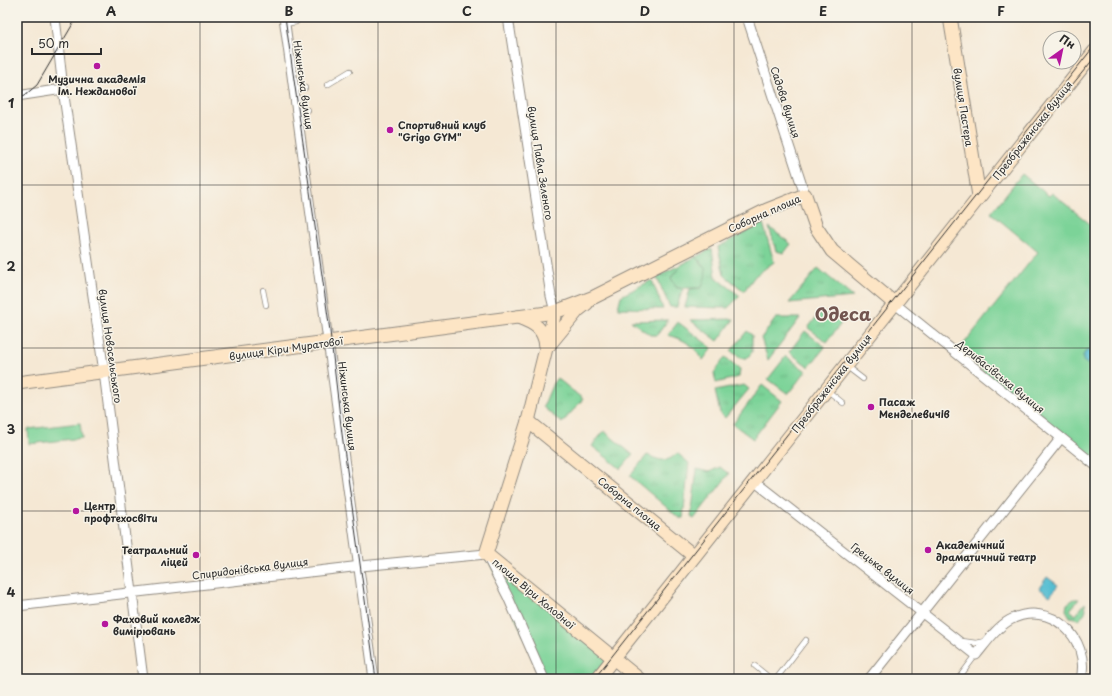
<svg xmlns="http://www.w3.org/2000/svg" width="1112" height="696" font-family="'Playpen Sans',sans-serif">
	<defs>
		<pattern id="grass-tufts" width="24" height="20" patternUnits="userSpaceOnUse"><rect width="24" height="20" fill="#7cd398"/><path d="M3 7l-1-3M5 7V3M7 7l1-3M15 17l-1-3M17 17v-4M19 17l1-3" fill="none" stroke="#6bb583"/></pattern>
	</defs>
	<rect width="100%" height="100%" fill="#f7f3e8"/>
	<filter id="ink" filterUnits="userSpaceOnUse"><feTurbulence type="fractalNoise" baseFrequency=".025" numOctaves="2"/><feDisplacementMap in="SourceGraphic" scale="8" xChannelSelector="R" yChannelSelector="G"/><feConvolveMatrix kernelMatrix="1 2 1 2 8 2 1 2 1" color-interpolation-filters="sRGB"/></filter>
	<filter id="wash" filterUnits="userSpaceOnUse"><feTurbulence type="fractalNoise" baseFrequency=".012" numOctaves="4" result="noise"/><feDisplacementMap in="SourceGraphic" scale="16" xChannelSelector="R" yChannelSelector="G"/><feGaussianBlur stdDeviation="0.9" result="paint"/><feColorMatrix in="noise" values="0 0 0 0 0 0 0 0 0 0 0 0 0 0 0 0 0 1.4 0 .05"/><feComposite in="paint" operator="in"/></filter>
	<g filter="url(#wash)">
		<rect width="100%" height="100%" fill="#f5e8d4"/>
		<g fill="url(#grass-tufts)" stroke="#547f62">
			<polygon points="763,223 774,262 755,276 744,291 724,275 718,247"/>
			<polygon points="769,227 791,244 784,253 776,251"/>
			<polygon points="712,249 716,277 740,296 728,308 685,307 690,289 701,288 703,264 695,257"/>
			<polygon points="681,265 671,278 677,288 683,288 677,307 670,307 656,276"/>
			<polygon points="818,268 853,297 789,303"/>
			<polygon points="652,280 663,309 618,308 621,296"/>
			<polygon points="829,312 842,322 827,342 808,328 818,315"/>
			<polygon points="776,318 800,318 768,360 761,338"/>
			<polygon points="734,319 718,341 690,320"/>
			<polygon points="668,320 657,335 650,335 631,321"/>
			<path d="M678,322L712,348L703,360C695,346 684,339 668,335Z"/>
			<polygon points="747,331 752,335 752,352 747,358 740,358 731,351"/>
			<polygon points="805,331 825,347 809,367 789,352"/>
			<polygon points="786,356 806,371 788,394 768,379"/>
			<polygon points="725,357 740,369 739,377 716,383 714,373"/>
			<polygon points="557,378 583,399 562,423 543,407 553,383"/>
			<polygon points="744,385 749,389 725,418 720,413 715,391"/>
			<polygon points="762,385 782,401 753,439 733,424"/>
			<polygon points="604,431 633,455 621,469 592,446"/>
			<path d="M677,453L689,463L683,518H679L630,476L647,455C659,460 667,464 677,453Z"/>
			<polygon points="720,467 729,474 694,519 691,517 697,469 709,472"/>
			<polygon points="1074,599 1079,599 1070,610 1076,615 1085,603 1086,609 1084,615 1079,619 1070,617 1066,610 1067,604"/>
		</g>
		<g fill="#7cd398" stroke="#547f62">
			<polygon points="1022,174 1049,196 1052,193 1095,228 1095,462 958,351 1038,252 991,213"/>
			<path d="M695,257C708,268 708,273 701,288H677L671,278L681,265Z"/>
			<polygon points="80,423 82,438 29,444 28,429"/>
			<polygon points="486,554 613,659 597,679 544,679"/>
		</g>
		<g fill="#54bdd1" stroke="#40747e">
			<polygon points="1090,350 1095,352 1095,364 1089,365 1083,361 1083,356 1085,352"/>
			<polygon points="1047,577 1058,585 1050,596 1039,588"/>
		</g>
	</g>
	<g filter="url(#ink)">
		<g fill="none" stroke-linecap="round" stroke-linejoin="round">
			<g stroke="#908a80" stroke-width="6">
				<g id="lane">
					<polyline points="285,24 296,22"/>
					<polyline points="327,85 350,71"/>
					<polyline points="293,89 305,88"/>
					<polyline points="296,111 308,110"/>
					<polyline points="263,290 266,305"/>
					<polyline points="846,366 863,379"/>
					<polyline points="828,391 843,403"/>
					<polyline points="962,641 976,643 986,641"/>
					<polyline points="755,666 771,679"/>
					<polyline points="776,679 806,640"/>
					<polyline points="958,679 976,655"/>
				</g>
			</g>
			<g stroke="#908a80" stroke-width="11">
				<g id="street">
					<polyline points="55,17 63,89 104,372 143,679"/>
					<polyline points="284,17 374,679"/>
					<polyline points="508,17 551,296 555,312"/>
					<polyline points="747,17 805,195"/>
					<polyline points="17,96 63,89"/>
					<polyline points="894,303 1095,465"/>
					<path d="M754,481L976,655C986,643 996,628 1010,620C1050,599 1091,638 1081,679"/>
					<polyline points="17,606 361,566 486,554 508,597 544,679"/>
					<polyline points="869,679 1061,438"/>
				</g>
			</g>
			<g stroke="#908a80" stroke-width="15">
				<g id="secondary">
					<polyline points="950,17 979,196"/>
					<polyline points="555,312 528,421 486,554 639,679"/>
					<path d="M518,317C534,323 544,328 546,346"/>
					<polyline points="549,345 578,310 587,303"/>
					<polyline points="17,383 555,312 594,297 767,210 805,195 816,227 832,251 894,303"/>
					<polyline points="528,421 694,556"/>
					<polyline points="597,679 1095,51"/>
				</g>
			</g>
			<use href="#lane" stroke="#fff" stroke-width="4.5"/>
			<use href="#street" stroke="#fff" stroke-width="9"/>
			<use href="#secondary" stroke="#fde5c5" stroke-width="13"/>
			<g stroke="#2b2b2b" stroke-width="1">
				<polyline points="285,17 330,331 342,434 376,679"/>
				<polyline points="17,98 25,95 37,85 77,17"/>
				<polyline points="1041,123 1095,57"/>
				<polyline points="594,679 1095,45"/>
			</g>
		</g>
	</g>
	<path fill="none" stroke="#2b2b2b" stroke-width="1" stroke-opacity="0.55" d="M200,17V679M378,17V679M556,17V679M734,17V679M912,17V679M17,185H1095M17,348H1095M17,511H1095"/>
	<g fill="#b5179e" stroke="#f7f3e8" stroke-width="1.5">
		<circle cx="97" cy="66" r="4"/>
		<circle cx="390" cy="130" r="4"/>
		<circle cx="871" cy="407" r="4"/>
		<circle cx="76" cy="511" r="4"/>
		<circle cx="928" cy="550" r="4"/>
		<circle cx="196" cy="555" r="4"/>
		<circle cx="105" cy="624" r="4"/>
	</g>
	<g text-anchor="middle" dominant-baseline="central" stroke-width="3" stroke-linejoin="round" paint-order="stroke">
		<g font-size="10" font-weight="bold" fill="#2b2b2b" stroke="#f7f3e8" text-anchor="start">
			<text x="97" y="78" text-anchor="middle">Музична академія<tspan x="97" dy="12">ім. Нежданової</tspan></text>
			<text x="398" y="124">Спортивний клуб<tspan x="398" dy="12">"Grigo GYM"</tspan></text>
			<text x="879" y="401">Пасаж<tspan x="879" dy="12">Менделевичів</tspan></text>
			<text x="84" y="505">Центр<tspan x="84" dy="12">профтехосвіти</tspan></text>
			<text x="936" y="544">Академічний<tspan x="936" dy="12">драматичний театр</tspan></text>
			<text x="188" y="549" text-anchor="end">Театральний<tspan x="188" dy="12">ліцей</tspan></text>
			<text x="113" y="618">Фаховий коледж<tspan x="113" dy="12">вимірювань</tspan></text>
		</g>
		<g font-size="10" fill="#2b2b2b" stroke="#f7f3e8">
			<text transform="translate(304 85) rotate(82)">Ніжинська вулиця</text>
			<text transform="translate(786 102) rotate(72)">Садова вулиця</text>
			<text transform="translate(964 107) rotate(81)">вулиця Пастера</text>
			<text transform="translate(1032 130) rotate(-52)">Преображенська вулиця</text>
			<text transform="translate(541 163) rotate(81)">вулиця Павла Зеленого</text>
			<text transform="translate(764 213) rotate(-24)">Соборна площа</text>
			<text transform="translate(111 346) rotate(82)">вулиця Новосельського</text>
			<text transform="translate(286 348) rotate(-8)">вулиця Кіри Муратової</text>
			<text transform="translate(1001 376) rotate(39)">Дерибасівська вулиця</text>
			<text transform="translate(831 383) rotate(-52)">Преображенська вулиця</text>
			<text transform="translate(348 406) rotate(83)">Ніжинська вулиця</text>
			<text transform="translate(630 503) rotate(39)">Соборна площа</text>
			<text transform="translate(250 568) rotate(-7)">Спиридонівська вулиця</text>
			<text transform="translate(883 568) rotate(38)">Грецька вулиця</text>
			<text transform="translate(534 593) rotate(40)">площа Віри Холодної</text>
		</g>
		<g font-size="18" font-weight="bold" fill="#725550" stroke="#f7f3e8">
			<text x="843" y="313">Одеса</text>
		</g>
	</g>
	<rect width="1112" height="696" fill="none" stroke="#f7f3e8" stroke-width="44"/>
	<g transform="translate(1062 50) rotate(33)"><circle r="19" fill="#f7f3e8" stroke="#a5a39c"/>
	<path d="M0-3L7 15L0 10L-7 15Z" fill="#b5179e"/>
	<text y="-6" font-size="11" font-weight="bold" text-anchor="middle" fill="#2b2b2b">Пн</text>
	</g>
	<path d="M32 48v6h69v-6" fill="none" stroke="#2b2b2b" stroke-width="2"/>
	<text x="38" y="48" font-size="12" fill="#2b2b2b" stroke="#f7f3e8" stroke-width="3" paint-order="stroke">50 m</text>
	<rect x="22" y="22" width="1068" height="652" fill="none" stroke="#2b2b2b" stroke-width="1.5"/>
	<g font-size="13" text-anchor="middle" font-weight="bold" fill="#2b2b2b">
		<text x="111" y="16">A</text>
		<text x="289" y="16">B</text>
		<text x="467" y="16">C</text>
		<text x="645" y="16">D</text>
		<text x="823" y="16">E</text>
		<text x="1001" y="16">F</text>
		<text x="11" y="108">1</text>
		<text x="11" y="271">2</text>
		<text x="11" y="434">3</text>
		<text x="11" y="597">4</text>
	</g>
</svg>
